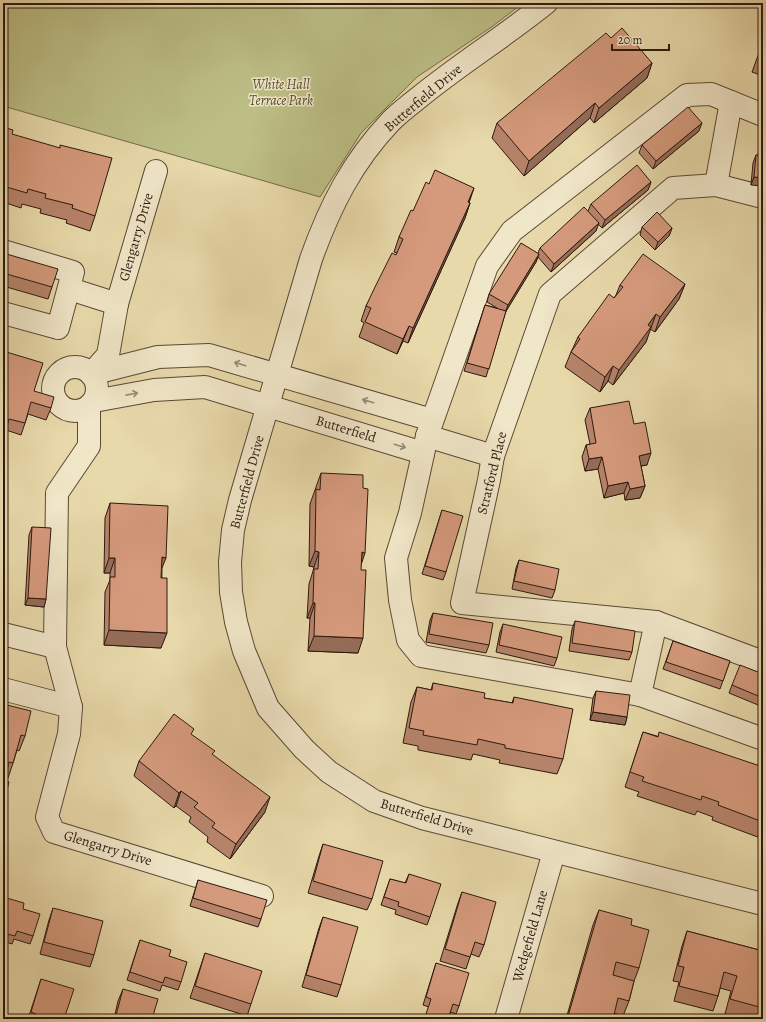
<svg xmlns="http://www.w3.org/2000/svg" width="766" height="1022" font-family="Alegreya,serif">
	<rect width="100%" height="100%" fill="#e8d9aa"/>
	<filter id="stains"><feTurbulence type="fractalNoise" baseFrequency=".005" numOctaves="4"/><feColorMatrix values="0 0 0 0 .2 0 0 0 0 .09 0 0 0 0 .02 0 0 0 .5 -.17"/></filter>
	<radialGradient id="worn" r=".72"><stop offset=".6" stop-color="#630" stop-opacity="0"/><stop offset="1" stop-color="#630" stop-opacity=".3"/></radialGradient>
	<polygon fill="#bcbe85" stroke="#746c4a" points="3,3 523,3 493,26 417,77 361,133 320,197 3,106"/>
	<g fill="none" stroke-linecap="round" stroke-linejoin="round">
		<g stroke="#5b4936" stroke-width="24">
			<g id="minor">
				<path d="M546,3C504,37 458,65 417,99C408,106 399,113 391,121C352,162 330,206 311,259L240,500L233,530L230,562L231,592L236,622L244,651L268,708L304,749L329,772L374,801L422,818L763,904"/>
				<polyline points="763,115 711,94 687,95 512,231 487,266 427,436 410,513 396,558 400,600 408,640 421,656 640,695 763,739"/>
				<polyline points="716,185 731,102"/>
				<polyline points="763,197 716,185 673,188 550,294 493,456 489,480 462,603 656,622 763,662"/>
				<polyline points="3,251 73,272 58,328 3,313"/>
				<polyline points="70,289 117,304"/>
				<circle cx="75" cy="389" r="22"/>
				<polyline points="91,374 158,357 209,355 432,420"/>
				<polyline points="91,374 108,355 117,304 156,171"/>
				<polyline points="94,401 154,390 205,387 423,453"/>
				<polyline points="89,406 89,446 57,493 55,647 71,707 69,734 47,817 54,832 262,896"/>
				<polyline points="427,436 493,456"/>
				<polyline points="3,634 55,647"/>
				<polyline points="3,689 71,707"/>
				<polyline points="640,695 656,622"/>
				<polyline points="506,1019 554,852"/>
			</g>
		</g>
		<use href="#minor" stroke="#f0e6c8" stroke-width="22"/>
	</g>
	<g fill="#b7846b" stroke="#2c1910">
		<polygon points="611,38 652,63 647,78 594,123 590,118 524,176 492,138 497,123"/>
		<polygon points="763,42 763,76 752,72"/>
		<polygon points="3,127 12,134 95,216 90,231 66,223 67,220 40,213 41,209 22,204 21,208 3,202"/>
		<polygon points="699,131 653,169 639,153 642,145"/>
		<polygon points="763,139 763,155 758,154"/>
		<polygon points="756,155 763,156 751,185 753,163"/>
		<polygon points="651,182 648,190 602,228 598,224 596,231 551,272 538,257 536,262 506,311 486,377 464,371 485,305 497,308 487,302 489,294 538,253 540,248 588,211 591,204"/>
		<polygon points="469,203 470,203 465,218 408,343 403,341 397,354 359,337 364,323 361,321 366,306 396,255 397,253 394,252 399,237 413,211"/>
		<polygon points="642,227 672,228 669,236 655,250 640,235"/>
		<polygon points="3,253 52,287 48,299 3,286"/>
		<polygon points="685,284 679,299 655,332 650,329 646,342 613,385 608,381 600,392 565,367 571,352 573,348 578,337 614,298 616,295 620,285"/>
		<polygon points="3,351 34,391 51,408 46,420 28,414 21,435 6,430 3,438"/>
		<polygon points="590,408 634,424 647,465 641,466 645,486 640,498 625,500 624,493 604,498 598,469 585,471 582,457 586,445 590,444 585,420"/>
		<polygon points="321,473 358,653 308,651 310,618 307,618 309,584 313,571 314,567 309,566 310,504"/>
		<polygon points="110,503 162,569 161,648 104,645 105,592 110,580 110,573 104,573 105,518"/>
		<polygon points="442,510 446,572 443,580 422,574"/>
		<polygon points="32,527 46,599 44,607 25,605 29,535"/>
		<polygon points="519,560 555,590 552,598 512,589 516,568"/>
		<polygon points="433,613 489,645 486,653 426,642 430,620"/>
		<polygon points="575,621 632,652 629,660 569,651 572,629"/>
		<polygon points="503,624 557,658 554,666 496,652 500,632"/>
		<polygon points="673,641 730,661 720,689 663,669"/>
		<polygon points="763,674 763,707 729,693 732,685"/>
		<polygon points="433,683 484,698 512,703 514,697 563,759 557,774 499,763 500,760 473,754 471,760 418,750 418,746 403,743 411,702 417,687 431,690"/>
		<polygon points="596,691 627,717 625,725 590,720 593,698"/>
		<polygon points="3,704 25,736 19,751 17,750 13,763 8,778 5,777 4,781"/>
		<polygon points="643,732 763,767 763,839 712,820 713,817 697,811 695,815 637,796 639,792 625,787"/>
		<polygon points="192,735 213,755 265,812 230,859 207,842 208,837 189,822 191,817 176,806 174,808 134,776 139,761"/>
		<polygon points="323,844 372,899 367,910 308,893 319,856"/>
		<polygon points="409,874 430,917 427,925 395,914 396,910 381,905 390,879 405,883"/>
		<polygon points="198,880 261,919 258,927 190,906"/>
		<polygon points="462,892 484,945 479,957 471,954 466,969 440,961 458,903"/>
		<polygon points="3,897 23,909 33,936 30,944 14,939 12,944 3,941"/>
		<polygon points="53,908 94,955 90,967 40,954 49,920"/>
		<polygon points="599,910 631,925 639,968 634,981 629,1001 623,1016 614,1013 613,1019 566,1019 593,925"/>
		<polygon points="323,917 341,985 337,997 302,987 319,928"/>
		<polygon points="687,931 763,951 763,1019 742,1019 725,1014 731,991 720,988 718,996 713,1011 674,1001 679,982 673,981 682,946"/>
		<polygon points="140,940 169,956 181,982 178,990 162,985 160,991 127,980"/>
		<polygon points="205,953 251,1004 247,1016 190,998"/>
		<polygon points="436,963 459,1006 456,1014 451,1012 448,1019 425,1019 429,1007 423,1005"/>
		<polygon points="41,979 64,1019 28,1019"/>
		<polygon points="123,989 152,1019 114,1019 118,1001"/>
	</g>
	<g fill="#956c57" stroke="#2c1910">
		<polygon points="652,63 647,78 594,123 599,108"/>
		<polygon points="595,103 590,118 524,176 529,161"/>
		<polygon points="702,123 699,131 653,169 656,161"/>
		<polygon points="754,177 763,178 763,186 751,185"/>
		<polygon points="651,182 648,190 602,228 605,220"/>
		<polygon points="474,188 469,203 468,202"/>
		<polygon points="470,203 465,218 408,343 413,328"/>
		<polygon points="599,223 596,231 551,272 554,264"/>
		<polygon points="672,228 669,236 655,250 658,242"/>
		<polygon points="539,254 536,262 505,313 508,305"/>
		<polygon points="685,284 679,299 655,332 660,317"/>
		<polygon points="656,314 646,342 613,385 619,370 648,325"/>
		<polygon points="409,326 403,341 397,354 403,339"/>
		<polygon points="613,366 608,381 600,392 605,377"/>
		<polygon points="651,453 647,465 635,467 639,456"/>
		<polygon points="602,457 598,469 585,471 589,459"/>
		<polygon points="628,482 624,493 604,498 608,486"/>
		<polygon points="645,486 640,498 625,500 630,489"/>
		<polygon points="315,551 319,552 314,567 309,566"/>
		<polygon points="362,552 365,553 360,568"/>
		<polygon points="162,557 166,558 160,573"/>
		<polygon points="109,558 115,558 110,573 104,573"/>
		<polygon points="28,598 46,599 44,607 25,605"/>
		<polygon points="313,603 315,603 310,618 307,618"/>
		<polygon points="109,630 167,633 161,648 104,645"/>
		<polygon points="314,636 363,638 358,653 308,651"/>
		<polygon points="593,712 627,717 625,725 590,720"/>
		<polygon points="181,791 176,806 174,808 179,793"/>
		<polygon points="270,797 265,812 230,859 236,844"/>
	</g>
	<g fill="#d59a7c" stroke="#2c1910">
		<polygon points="622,28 652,63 599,108 595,103 529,161 497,123 606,33 611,38"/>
		<polygon points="763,42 763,59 758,57"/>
		<polygon points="688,107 702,123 656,161 642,145"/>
		<polygon points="3,127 13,130 12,134 60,148 60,145 112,158 95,216 72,208 73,205 45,198 46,194 28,189 27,193 3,186"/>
		<polygon points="763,139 763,146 761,146"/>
		<polygon points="756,155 763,156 763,178 754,177"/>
		<polygon points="637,165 651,182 605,220 591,204"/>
		<polygon points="435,170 474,188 468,202 470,203 413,328 409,326 403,339 365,322 371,308 366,306 375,287 392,253 396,255 403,239 399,237 411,210 413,211 426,182 429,184"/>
		<polygon points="584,207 599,223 554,264 540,248"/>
		<polygon points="657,212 672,228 658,242 642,227"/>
		<polygon points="521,243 539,254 508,305 489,294"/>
		<polygon points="3,253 58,269 52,287 3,273"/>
		<polygon points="643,254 685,284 660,317 656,314 648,325 651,327 619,370 613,366 605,377 571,352 580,339 578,337 609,294 614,298 623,287 620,285"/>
		<polygon points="485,305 506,311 489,369 467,363"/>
		<polygon points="3,351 43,363 34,391 54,397 51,408 31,402 25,423 9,419 6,431 3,430"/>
		<polygon points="629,401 634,424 645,422 651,453 639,456 645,486 630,489 628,482 608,486 602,457 589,459 586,445 596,443 590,408"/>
		<polygon points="321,473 363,475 363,488 368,489 365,553 362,552 361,570 366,570 363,638 314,636 315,603 313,603 314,569 318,569 319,552 315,551 316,489 320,490"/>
		<polygon points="110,503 168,506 166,558 162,557 161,578 167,578 167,633 109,630 110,577 115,577 115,558 109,558"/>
		<polygon points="442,510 463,516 446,572 425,566"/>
		<polygon points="32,527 51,528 46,599 28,598"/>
		<polygon points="519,560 559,569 555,590 514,581"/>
		<polygon points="433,613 493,623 489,645 429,634"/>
		<polygon points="575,621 635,631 632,652 572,643"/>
		<polygon points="503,624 562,637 557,658 499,645"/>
		<polygon points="673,641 730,661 723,681 666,662"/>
		<polygon points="740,665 763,674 763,698 732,685"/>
		<polygon points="433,683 485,693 484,698 513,703 514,697 573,709 563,759 505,748 505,745 478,739 477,745 423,735 424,731 409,728 417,687 432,690"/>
		<polygon points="596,691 630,695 627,717 593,712"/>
		<polygon points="3,704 31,711 25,736 21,735 13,763 9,762 4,781 9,782 3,805"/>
		<polygon points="174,714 194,729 191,734 215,751 212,754 270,797 236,844 212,827 215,823 194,807 198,803 181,791 179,793 139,761"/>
		<polygon points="643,732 658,737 659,732 763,767 763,822 718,805 719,802 702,796 701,800 642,781 644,777 630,772"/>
		<polygon points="323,844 383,861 372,899 313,881"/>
		<polygon points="409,874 441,884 430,917 398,906 399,902 384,897 390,879 406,883"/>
		<polygon points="198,880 267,900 261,919 193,898"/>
		<polygon points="462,892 496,902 484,945 475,942 470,957 445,949"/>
		<polygon points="3,897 24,903 23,909 40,914 33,936 17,931 15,936 3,933"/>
		<polygon points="53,908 103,921 94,955 44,942"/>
		<polygon points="599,910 632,919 631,925 649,930 639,968 616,962 613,975 634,981 629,1001 618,998 613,1019 579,1019 568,1016"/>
		<polygon points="323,917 358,927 341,985 306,975"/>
		<polygon points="687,931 763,951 763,1008 730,999 737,976 724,972 718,996 679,986 684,967 678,966"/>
		<polygon points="140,940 171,950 169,956 187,962 181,982 165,977 163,983 130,972"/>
		<polygon points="205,953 262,971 251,1004 195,986"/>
		<polygon points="436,963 469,973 459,1006 453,1004 448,1019 441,1019 426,1014 431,999 426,997"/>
		<polygon points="41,979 74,989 64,1019 35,1019 36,1014 31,1012"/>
		<polygon points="123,989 158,999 152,1019 115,1019"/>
	</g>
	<defs><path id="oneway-shaft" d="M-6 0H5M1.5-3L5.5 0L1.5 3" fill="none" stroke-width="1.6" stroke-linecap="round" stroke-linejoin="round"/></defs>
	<g stroke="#988a75">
		<use href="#oneway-shaft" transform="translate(240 364) rotate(-163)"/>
		<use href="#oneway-shaft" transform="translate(132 394) rotate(-11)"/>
		<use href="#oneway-shaft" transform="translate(368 401) rotate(-164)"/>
		<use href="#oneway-shaft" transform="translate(400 446) rotate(17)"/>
	</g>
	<g text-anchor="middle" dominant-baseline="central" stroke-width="3" stroke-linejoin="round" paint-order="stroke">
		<g font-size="14" font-style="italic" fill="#574b33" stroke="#f0e6c8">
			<text x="281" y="84">White Hall<tspan x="281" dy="16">Terrace Park</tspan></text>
		</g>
		<g font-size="14" fill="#2c1910" stroke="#f0e6c8">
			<text transform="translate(423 98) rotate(-40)">Butterfield Drive</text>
			<text transform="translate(136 237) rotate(-74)">Glengarry Drive</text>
			<text transform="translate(346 429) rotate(17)">Butterfield</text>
			<text transform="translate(492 473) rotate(-76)">Stratford Place</text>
			<text transform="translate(247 482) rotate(-75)">Butterfield Drive</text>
			<text transform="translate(427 817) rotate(17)">Butterfield Drive</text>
			<text transform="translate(108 848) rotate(17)">Glengarry Drive</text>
			<text transform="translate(530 936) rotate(-74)">Wedgefield Lane</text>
		</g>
	</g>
	<rect width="766" height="1022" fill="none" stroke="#e8d9aa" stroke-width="16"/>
	<rect x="4" y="4" width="758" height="1014" fill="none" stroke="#2c1910" stroke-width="2"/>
	<rect x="8" y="8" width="750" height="1006" fill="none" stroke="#2c1910"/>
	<path d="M612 44v6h57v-6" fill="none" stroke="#2c1910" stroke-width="2"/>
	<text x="618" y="44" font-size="12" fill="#2c1910" stroke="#f0e6c8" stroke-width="3" paint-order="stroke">20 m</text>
	<rect width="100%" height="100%" filter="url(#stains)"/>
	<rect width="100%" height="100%" fill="url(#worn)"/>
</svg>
